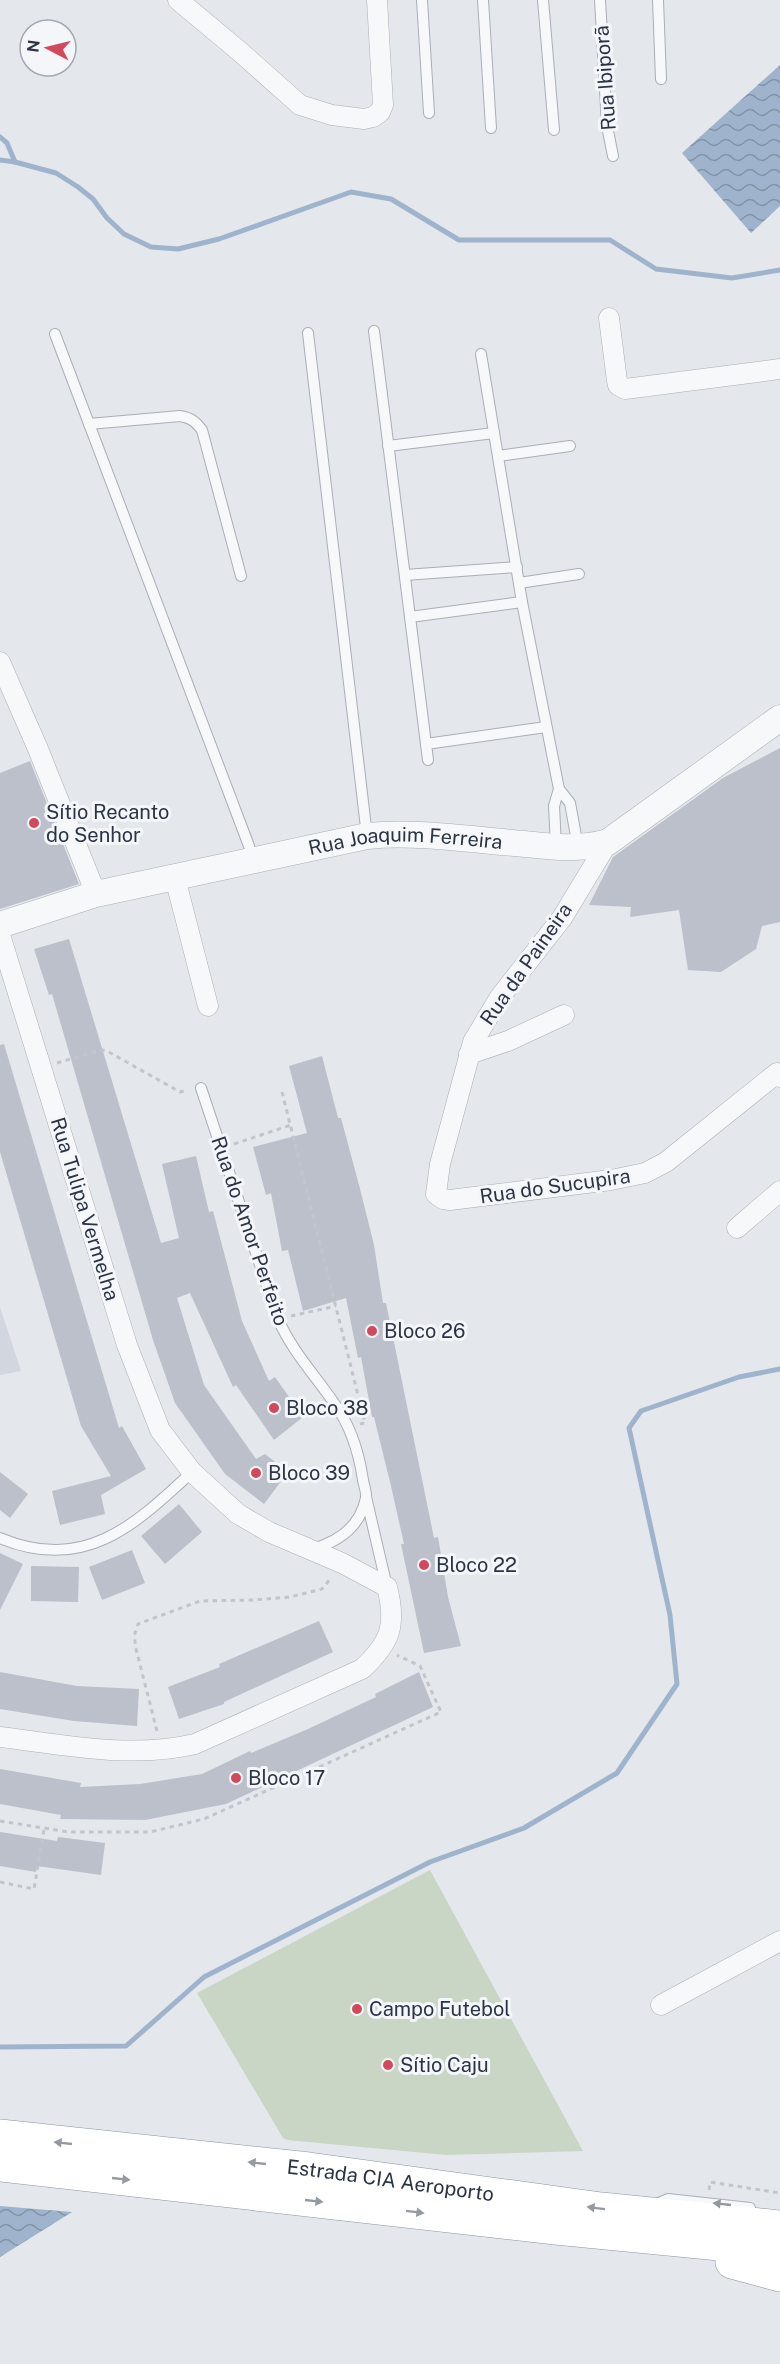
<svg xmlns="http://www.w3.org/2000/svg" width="780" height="2364" font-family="'Public Sans',sans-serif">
	<defs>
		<pattern id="water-waves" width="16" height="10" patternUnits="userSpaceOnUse" patternTransform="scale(1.5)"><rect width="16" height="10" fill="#9fb4cc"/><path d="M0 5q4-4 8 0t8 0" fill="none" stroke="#8293a7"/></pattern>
	</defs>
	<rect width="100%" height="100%" fill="#e4e7ec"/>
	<polygon fill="#d2d6de" points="0,1307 21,1371 0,1375"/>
	<polygon fill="#c9d6c5" points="430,1870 583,2151 446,2155 287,2140 283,2138 197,1993"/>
	<g fill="url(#water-waves)">
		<polygon points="780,65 780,206 751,233 682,153"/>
		<polygon points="0,2206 72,2212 0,2257"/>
	</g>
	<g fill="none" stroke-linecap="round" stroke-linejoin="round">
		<g stroke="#9fb4cc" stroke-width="5">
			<polyline points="0,137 7,143 15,162"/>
			<polyline points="0,160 15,162 56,173 78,187 93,199 107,218 124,234 151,247 178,249 219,239 351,192 391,199 459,240 610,240 656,269 732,278 780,270"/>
			<polyline points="0,2047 126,2046 204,1977 430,1862 524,1828 617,1773 677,1684 670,1615 629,1428 641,1411 739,1377 780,1369"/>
		</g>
	</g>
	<g fill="#bbc0ca">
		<polygon points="780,748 780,922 762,926 756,949 721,972 688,970 679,910 630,917 631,907 589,905 613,857 723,778"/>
		<polygon points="30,761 79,884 0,909 0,773"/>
		<polygon points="69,939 161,1243 179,1238 162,1164 196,1156 209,1212 213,1211 242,1321 269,1381 275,1377 303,1417 274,1440 236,1385 233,1387 190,1293 177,1298 204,1385 256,1459 265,1454 288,1472 264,1504 225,1474 175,1403 153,1340 52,994 49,995 34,949"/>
		<polygon points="4,1044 119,1428 122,1426 146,1469 101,1495 105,1514 60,1525 52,1491 111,1476 81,1426 0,1152 0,1045"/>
		<polygon points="322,1056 338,1118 341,1118 359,1185 374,1245 383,1303 386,1303 434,1538 438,1537 448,1597 461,1646 424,1653 401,1544 404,1544 391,1486 374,1417 372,1417 361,1357 358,1358 346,1298 303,1311 288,1250 282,1251 271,1193 266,1195 253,1147 307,1133 289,1066"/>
		<polygon points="0,1472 28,1494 10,1518 0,1510"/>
		<polygon points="179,1504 202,1532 165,1564 141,1536"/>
		<polygon points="132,1550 145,1583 102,1600 89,1567"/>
		<polygon points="0,1553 23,1564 0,1610"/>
		<polygon points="31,1566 79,1567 78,1602 31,1601"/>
		<polygon points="319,1621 333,1652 224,1702 224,1704 179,1719 168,1687 220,1667 219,1664"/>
		<polygon points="0,1672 77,1686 139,1689 137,1726 74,1721 0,1709"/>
		<polygon points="419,1672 433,1707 226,1804 145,1820 60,1819 61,1815 0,1804 0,1769 81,1783 80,1787 140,1784 202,1774 250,1751 251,1753 308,1729 376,1697 375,1694"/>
		<polygon points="0,1832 57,1841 58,1837 105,1843 101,1875 37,1866 36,1872 0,1866"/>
	</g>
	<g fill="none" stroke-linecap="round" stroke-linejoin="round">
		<g stroke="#a9aeb7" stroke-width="12">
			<g id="service">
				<polyline points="422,0 429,113"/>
				<polyline points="483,0 491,128"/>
				<polyline points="543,0 554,130"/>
				<polyline points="600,0 607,126 613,156"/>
				<polyline points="658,0 661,79"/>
				<polyline points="374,331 428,760"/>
				<polyline points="308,333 367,836"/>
				<polyline points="55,334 249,846"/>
				<polyline points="481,354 522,602 559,789 554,806 556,847"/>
				<path d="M89,424L180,416C191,418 195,421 202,430L241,576"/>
				<polyline points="388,446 494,433"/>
				<polyline points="498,456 570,446"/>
				<polyline points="405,575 517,567"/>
				<polyline points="519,583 579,574"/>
				<polyline points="410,617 522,602"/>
				<polyline points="426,744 546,727"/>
				<polyline points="559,789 570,803 578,847"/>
				<path d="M201,1088L278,1319C292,1351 314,1374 334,1403C351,1426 359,1453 363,1480C364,1486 367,1493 366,1498C360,1527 338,1542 312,1549"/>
				<polyline points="366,1497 387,1587"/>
				<path d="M0,1538C84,1573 134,1526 192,1472"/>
				<polyline points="656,2204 668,2199 750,2208"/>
			</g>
		</g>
		<g stroke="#a9aeb7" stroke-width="21">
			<g id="minor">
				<polyline points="178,0 238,50 300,105 332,115 364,119 373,117 380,112 383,105 377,0"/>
				<polyline points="609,318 617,381 618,385 625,389 780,369"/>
				<polyline points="0,662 38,749 96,894"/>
				<polyline points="608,842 562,918 500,997 473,1042 440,1164 436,1194 443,1199 450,1200 611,1180 645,1173 666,1162 777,1073 780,1077"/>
				<polyline points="175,878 208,1006"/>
				<path d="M0,935L127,1345L160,1430L192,1472L238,1514L269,1532L342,1563L387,1587C397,1626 390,1643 362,1669L195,1744C131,1759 65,1745 0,1737"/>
				<polyline points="469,1054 508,1041 564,1015"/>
				<polyline points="737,1228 780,1191"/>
				<polyline points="661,2005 780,1941"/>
			</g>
		</g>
		<g stroke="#a9aeb7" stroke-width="27">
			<g id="tertiary">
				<path id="s1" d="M0,925L96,894L367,836C419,831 473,840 525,844C553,847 580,850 608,842L780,718"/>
			</g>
		</g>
		<g stroke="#8b94a3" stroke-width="34">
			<g id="trunk">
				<path id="s2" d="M0,2136L309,2169L601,2209L780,2227"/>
				<polyline points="0,2165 556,2228 780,2250"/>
				<polyline points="732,2262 780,2275"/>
			</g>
		</g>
		<g stroke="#c2c5cb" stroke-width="3" stroke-dasharray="4.5 4.5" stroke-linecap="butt">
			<polyline points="57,1063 102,1050 107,1051 180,1092 188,1090"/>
			<polyline points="282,1092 365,1423 360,1424"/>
			<polyline points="234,1144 291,1125"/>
			<polyline points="291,1316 336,1306"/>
			<polyline points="157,1731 135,1645 135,1633 138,1624 200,1601 253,1600 290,1597 322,1589 331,1578"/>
			<polyline points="0,1821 69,1832 150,1832 204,1819 441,1712 420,1666 397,1655"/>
			<polyline points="0,1882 34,1889 44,1829"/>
			<polyline points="709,2190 710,2182 780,2193"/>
		</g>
		<use href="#service" stroke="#f7f8fa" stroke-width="10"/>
		<use href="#minor" stroke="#f7f8fa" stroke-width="20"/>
		<use href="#tertiary" stroke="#f7f8fa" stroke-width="26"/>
		<use href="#trunk" stroke="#fff" stroke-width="33"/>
	</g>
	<defs><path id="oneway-solid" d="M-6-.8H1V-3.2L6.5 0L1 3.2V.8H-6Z" transform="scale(1.5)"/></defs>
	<g fill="#959aa2">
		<use href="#oneway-solid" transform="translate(63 2143) rotate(-174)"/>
		<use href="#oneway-solid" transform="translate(257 2163) rotate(-174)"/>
		<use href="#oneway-solid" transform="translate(121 2179) rotate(6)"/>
		<use href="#oneway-solid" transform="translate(314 2201) rotate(6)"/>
		<use href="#oneway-solid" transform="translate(596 2208) rotate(-173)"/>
		<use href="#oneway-solid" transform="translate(415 2212) rotate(7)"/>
	</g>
	<use fill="#9196a0" href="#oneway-solid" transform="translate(722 2204) rotate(-174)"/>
	<g fill="#d1495b" stroke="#f4f6f9" stroke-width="2">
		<circle cx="34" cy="823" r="6"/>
		<circle cx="372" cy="1331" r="6"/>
		<circle cx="274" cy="1408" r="6"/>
		<circle cx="256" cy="1473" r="6"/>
		<circle cx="424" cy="1565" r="6"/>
		<circle cx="236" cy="1778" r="6"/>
		<circle cx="357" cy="2009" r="6"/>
		<circle cx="388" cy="2065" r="6"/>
	</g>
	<g text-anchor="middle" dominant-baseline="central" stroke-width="6" stroke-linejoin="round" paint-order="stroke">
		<g font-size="20" fill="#2b3445" stroke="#f4f6f9">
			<text transform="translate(605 78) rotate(-94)">Rua Ibiporã</text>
			<text stroke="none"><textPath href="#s1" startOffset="416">Rua Joaquim Ferreira</textPath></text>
			<text transform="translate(526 964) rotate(-55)">Rua da Paineira</text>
			<text transform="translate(555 1186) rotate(-8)">Rua do Sucupira</text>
			<text transform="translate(85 1209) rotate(73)">Rua Tulipa Vermelha</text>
			<text transform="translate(250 1231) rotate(71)">Rua do Amor Perfeito</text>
			<text stroke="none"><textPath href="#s2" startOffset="393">Estrada CIA Aeroporto</textPath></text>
		</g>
		<g font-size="20" fill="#2b3445" stroke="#f4f6f9" text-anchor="start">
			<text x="46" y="812">Sítio Recanto<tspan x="46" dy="23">do Senhor</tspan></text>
			<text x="384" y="1331">Bloco 26</text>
			<text x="286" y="1408">Bloco 38</text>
			<text x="268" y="1473">Bloco 39</text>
			<text x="436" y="1565">Bloco 22</text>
			<text x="248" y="1778">Bloco 17</text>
			<text x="369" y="2009">Campo Futebol</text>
			<text x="400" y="2065">Sítio Caju</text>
		</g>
	</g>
	<g transform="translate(48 48) rotate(277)"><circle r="28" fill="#f4f6f9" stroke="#a4a8b1" stroke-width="1.5"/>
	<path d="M0-4.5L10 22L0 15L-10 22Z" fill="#d1495b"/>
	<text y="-9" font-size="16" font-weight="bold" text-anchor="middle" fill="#2b3445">N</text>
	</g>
</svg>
